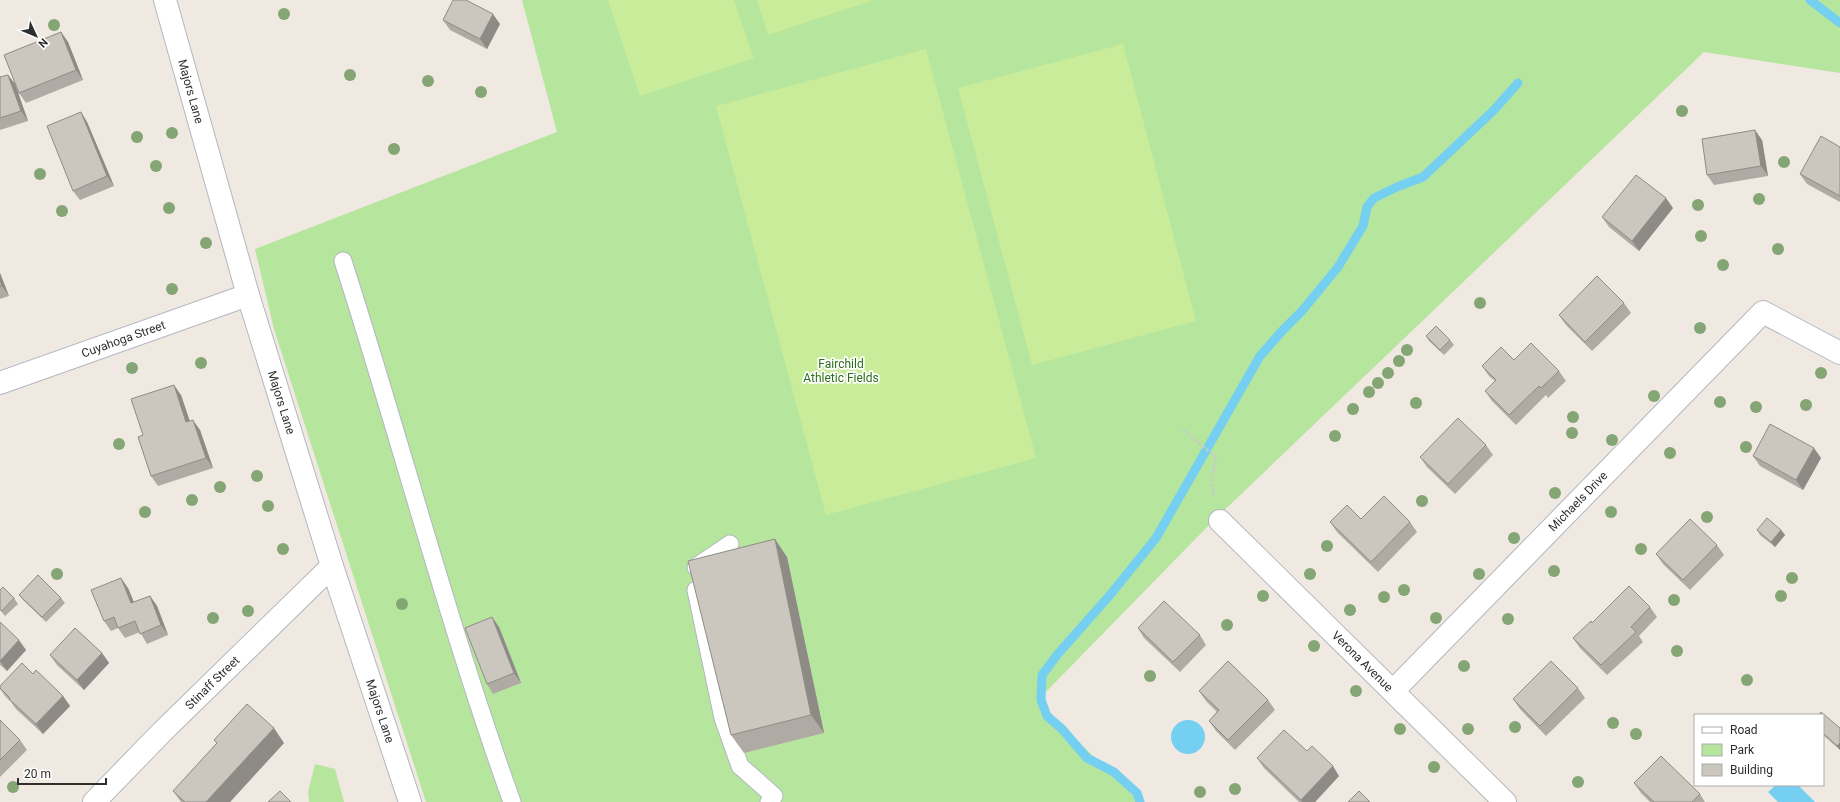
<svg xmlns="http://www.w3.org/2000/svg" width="1840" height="802" font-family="Roboto,sans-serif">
	<rect width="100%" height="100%" fill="#efe9e1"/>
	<g fill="#b6e59e">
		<polygon points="522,0 1840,0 1840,73 1704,52 1212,522 1037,701 1140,802 426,802 274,329 255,249 557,132"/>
		<polygon points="315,764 335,769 344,802 309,802 308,792"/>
	</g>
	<g fill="#c9ec9a">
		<polygon points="608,0 734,0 754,58 640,96"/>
		<polygon points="757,0 874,0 768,35"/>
		<polygon points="1123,44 1196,321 1032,365 958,88"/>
		<polygon points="926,49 1036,458 826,515 716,106"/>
	</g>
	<g fill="#75cff0">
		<circle cx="1188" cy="737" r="17"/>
		<polygon points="1776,785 1798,785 1815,802 1778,802 1768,792"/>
	</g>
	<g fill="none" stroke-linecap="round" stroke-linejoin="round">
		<g stroke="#75cff0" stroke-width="9">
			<polyline points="1810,0 1840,23"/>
			<polyline points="1140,802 1137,793 1114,772 1087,758 1062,729 1047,716 1041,700 1042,675 1057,655 1110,595 1156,538 1260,356 1282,331 1302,311 1338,267 1363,226 1367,207 1374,198 1397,187 1423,177 1493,111 1518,83"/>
		</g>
		<g stroke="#b4b7c1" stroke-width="19">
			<g id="service">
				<path d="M343,261C401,441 448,624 512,802"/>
				<polyline points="696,567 730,544"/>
				<polyline points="696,590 723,718 740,766 774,796 769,802"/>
			</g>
		</g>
		<g stroke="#b4b7c1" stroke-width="24">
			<g id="minor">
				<path id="s1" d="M0,383L248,295"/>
				<path id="s2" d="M1220,521L1505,802"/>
				<path id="s3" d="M1393,691L1763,312L1840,353"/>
				<path id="s4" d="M94,802L162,732L332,566"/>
			</g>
		</g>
		<g stroke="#b4b7c1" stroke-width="24">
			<g id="tertiary">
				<path id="s5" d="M165,0L248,295L332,566L410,802"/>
			</g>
		</g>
		<polyline stroke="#c9c9c9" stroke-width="2.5" stroke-dasharray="3 2" stroke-linecap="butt" points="1183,430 1216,457 1211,483 1214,496"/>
		<use href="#service" stroke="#fff" stroke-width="17"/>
		<use href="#minor" stroke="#fff" stroke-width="22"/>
		<use href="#tertiary" stroke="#fff" stroke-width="22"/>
	</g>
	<g fill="#84a574">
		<circle cx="284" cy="14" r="6"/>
		<circle cx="54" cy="25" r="6"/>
		<circle cx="350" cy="75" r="6"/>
		<circle cx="428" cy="81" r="6"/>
		<circle cx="481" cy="92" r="6"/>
		<circle cx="1682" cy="111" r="6"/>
		<circle cx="172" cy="133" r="6"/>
		<circle cx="137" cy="137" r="6"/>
		<circle cx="394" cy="149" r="6"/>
		<circle cx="1784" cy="162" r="6"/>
		<circle cx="156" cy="166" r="6"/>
		<circle cx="40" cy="174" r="6"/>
		<circle cx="1759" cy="199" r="6"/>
		<circle cx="1698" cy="205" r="6"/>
		<circle cx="169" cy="208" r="6"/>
		<circle cx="62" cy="211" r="6"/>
		<circle cx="1701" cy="236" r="6"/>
		<circle cx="206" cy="243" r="6"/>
		<circle cx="1778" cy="249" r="6"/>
		<circle cx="1723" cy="265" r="6"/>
		<circle cx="172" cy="289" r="6"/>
		<circle cx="1480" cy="303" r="6"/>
		<circle cx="1700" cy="328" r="6"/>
		<circle cx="1407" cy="350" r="6"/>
		<circle cx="1399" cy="361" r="6"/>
		<circle cx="201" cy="363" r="6"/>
		<circle cx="132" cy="368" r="6"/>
		<circle cx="1388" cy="373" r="6"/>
		<circle cx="1821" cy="373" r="6"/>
		<circle cx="1378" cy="383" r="6"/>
		<circle cx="1369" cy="392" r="6"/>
		<circle cx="1654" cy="396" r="6"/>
		<circle cx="1720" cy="402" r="6"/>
		<circle cx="1416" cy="403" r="6"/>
		<circle cx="1806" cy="405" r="6"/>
		<circle cx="1756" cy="407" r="6"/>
		<circle cx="1353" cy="409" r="6"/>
		<circle cx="1573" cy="417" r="6"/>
		<circle cx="1572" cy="433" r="6"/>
		<circle cx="1335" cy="436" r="6"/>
		<circle cx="1612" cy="440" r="6"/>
		<circle cx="119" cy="444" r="6"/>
		<circle cx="1746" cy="447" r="6"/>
		<circle cx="1670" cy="453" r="6"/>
		<circle cx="257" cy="476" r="6"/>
		<circle cx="220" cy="487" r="6"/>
		<circle cx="1555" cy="493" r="6"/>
		<circle cx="192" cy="500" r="6"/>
		<circle cx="1422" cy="501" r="6"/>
		<circle cx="268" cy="506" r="6"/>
		<circle cx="145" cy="512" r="6"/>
		<circle cx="1611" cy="512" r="6"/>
		<circle cx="1707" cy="517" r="6"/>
		<circle cx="1514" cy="538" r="6"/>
		<circle cx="1327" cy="546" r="6"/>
		<circle cx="283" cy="549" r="6"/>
		<circle cx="1641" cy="549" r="6"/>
		<circle cx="1554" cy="571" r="6"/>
		<circle cx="57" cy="574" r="6"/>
		<circle cx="1310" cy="574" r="6"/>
		<circle cx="1479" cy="574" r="6"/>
		<circle cx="1792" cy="578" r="6"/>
		<circle cx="1404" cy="590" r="6"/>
		<circle cx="1263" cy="596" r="6"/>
		<circle cx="1781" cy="596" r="6"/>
		<circle cx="1384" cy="597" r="6"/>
		<circle cx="1674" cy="600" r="6"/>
		<circle cx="402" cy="604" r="6"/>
		<circle cx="1350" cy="610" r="6"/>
		<circle cx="248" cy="611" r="6"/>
		<circle cx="213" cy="618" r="6"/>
		<circle cx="1436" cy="618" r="6"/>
		<circle cx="1508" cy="619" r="6"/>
		<circle cx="1227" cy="625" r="6"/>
		<circle cx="1314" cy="646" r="6"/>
		<circle cx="1677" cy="651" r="6"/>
		<circle cx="1464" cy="666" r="6"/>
		<circle cx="1150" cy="676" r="6"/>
		<circle cx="1747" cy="680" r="6"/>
		<circle cx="1356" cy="691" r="6"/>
		<circle cx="1613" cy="723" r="6"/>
		<circle cx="1515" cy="727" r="6"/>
		<circle cx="1400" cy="729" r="6"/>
		<circle cx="1468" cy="729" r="6"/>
		<circle cx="1636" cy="734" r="6"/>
		<circle cx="1434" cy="767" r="6"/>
		<circle cx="1578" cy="782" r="6"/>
		<circle cx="13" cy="787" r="6"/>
		<circle cx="1235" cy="789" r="6"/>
		<circle cx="1200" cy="792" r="6"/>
	</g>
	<g fill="#afaba4">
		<polygon points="443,20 500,24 487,49 450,30"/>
		<polygon points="61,32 68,42 83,80 26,103 19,93"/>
		<polygon points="8,75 15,84 28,121 0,130 0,77"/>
		<polygon points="81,112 87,122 114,186 80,200 73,191"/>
		<polygon points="1762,140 1768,176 1714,185 1707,175"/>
		<polygon points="1840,147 1840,202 1807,184 1800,174"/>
		<polygon points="1673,208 1639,251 1609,227 1602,217"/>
		<polygon points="0,273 9,296 0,299"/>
		<polygon points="1624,303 1631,313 1592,351 1566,325 1559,315"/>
		<polygon points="1426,336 1450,340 1454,345 1444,355 1429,341"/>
		<polygon points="1514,360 1559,371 1566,381 1548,398 1546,395 1516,425 1492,401 1485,391 1495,381 1489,376 1482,366"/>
		<polygon points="181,395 190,421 200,430 213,468 158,486 151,476 143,435"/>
		<polygon points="1486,445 1493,455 1455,494 1427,467 1420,457"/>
		<polygon points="1753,456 1821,458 1803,490 1760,466"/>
		<polygon points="1361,519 1410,522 1417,532 1378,572 1337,532 1330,522"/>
		<polygon points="1757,530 1781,530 1785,535 1775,547 1760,535"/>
		<polygon points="1717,545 1724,555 1690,590 1663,564 1656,554"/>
		<polygon points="787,557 824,733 744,753 731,735"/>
		<polygon points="128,588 134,602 150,596 157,606 168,635 147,644 140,632 125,638 118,628 111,631 104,621"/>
		<polygon points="0,590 14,598 18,604 5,616 0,610"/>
		<polygon points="19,595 61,598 65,603 46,622 23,600"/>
		<polygon points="1650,607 1657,617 1639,636 1643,642 1607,675 1580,648 1573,638 1592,623"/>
		<polygon points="0,622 26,650 7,671 0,665"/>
		<polygon points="499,627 521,683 493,694 487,684"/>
		<polygon points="1138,628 1200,635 1206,645 1180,672 1144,638"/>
		<polygon points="102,653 109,663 84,690 57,665 50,655"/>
		<polygon points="33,674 63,696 70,706 43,734 16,709 11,702 6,697 0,689 0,686"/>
		<polygon points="1578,688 1585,698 1546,736 1520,709 1513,699"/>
		<polygon points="1199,691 1268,700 1275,710 1235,750 1216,731 1209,721 1217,712 1206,701"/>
		<polygon points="1823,715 1840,728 1840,750 1823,735"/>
		<polygon points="0,720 20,740 27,750 0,777"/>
		<polygon points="214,740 284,743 230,802 181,802 173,791 217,743"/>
		<polygon points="1307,751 1339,776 1315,802 1299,802 1264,768 1257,758"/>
		<polygon points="1634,783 1700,794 1705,802 1650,802 1641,793"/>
	</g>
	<g fill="#8e8b86">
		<polygon points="493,14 500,24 487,49 480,39"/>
		<polygon points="61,32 68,42 83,80 76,70"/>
		<polygon points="8,75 15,84 28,121 21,111"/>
		<polygon points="81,112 87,122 114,186 107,176"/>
		<polygon points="1755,130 1762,140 1768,176 1761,166"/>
		<polygon points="1666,198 1673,208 1639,251 1632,241"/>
		<polygon points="0,273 9,296 2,286 0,280"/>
		<polygon points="174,385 181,395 193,432 186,422"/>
		<polygon points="193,420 200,430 213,468 206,458"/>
		<polygon points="1814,448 1821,458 1803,490 1796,480"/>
		<polygon points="1781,530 1785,535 1775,547 1771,542"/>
		<polygon points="775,539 787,557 824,733 811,715"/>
		<polygon points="121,578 128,588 138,613 131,603"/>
		<polygon points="150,596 157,606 168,635 161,625"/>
		<polygon points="492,617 499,627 521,683 514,673"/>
		<polygon points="19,640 26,650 7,671 0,661"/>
		<polygon points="102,653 109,663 84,690 77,680"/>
		<polygon points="63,696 70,706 43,734 36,724"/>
		<polygon points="274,728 284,743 230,802 206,802"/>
		<polygon points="1840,743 1840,750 1837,746"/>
		<polygon points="1333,766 1339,776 1315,802 1302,802 1301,800"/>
	</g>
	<g fill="#cbc7bf" stroke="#8e8b86">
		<polygon points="453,0 466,0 493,14 480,39 443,20"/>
		<polygon points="61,32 76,70 19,93 4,55"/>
		<polygon points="8,75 21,111 0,118 0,77"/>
		<polygon points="81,112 107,176 73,191 47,126"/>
		<polygon points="1755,130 1761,166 1707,175 1702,139"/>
		<polygon points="1821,136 1840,147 1840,196 1800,174"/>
		<polygon points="1636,175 1666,198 1632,241 1602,217"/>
		<polygon points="1597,276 1624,303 1585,342 1559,315"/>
		<polygon points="0,280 2,286 0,287"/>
		<polygon points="1436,326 1450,340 1440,350 1426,336"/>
		<polygon points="1531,343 1559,371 1541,388 1539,386 1509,415 1485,391 1496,380 1482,366 1501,347 1514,360"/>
		<polygon points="174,385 186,422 193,420 206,458 151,476 138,437 143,435 131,399"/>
		<polygon points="1458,418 1486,445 1448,484 1420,457"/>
		<polygon points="1770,424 1814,448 1796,480 1753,456"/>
		<polygon points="1384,496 1410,522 1371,562 1330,522 1347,505 1361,519"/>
		<polygon points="1767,518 1781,530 1771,542 1757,530"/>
		<polygon points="1690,519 1717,545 1683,580 1656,554"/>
		<polygon points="775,539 811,715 731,735 688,561"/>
		<polygon points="38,575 61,598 42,617 19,595"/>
		<polygon points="121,578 131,603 150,596 161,625 140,634 135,621 118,628 114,617 104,621 91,590"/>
		<polygon points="1629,586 1650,607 1631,627 1636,632 1601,665 1573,638 1591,621 1592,623"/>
		<polygon points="3,587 14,598 2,611 0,609 0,590"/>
		<polygon points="1164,601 1200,635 1173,662 1138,628"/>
		<polygon points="492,617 514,673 487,684 465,628"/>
		<polygon points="0,622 19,640 0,661"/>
		<polygon points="75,628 102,653 77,680 50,655"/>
		<polygon points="1228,661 1268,700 1228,740 1209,721 1219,710 1199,691"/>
		<polygon points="1551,661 1578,688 1540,726 1513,699"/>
		<polygon points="22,663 33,674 36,670 63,696 36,724 9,699 10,698 0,688 0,686"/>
		<polygon points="247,704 274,728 206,802 185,802 173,791 217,743 214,740"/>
		<polygon points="1821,712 1840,728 1840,743 1837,746 1823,733 1823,715 1819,715"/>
		<polygon points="0,720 20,740 0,760"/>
		<polygon points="1284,730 1307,751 1312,746 1333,766 1301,800 1257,758"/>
		<polygon points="1661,756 1700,794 1692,802 1654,802 1634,783"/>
		<polygon points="280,791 291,802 268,802"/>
		<polygon points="1359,791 1370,802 1348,802"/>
	</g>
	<g text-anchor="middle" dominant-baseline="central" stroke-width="3.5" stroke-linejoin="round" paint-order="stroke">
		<g font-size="12" fill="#2e2e2e" stroke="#fff">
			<text stroke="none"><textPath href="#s5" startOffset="95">Majors Lane</textPath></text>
			<text stroke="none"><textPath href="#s1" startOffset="131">Cuyahoga Street</textPath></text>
			<text stroke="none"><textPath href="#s5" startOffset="419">Majors Lane</textPath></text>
			<text stroke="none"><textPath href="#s3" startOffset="265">Michaels Drive</textPath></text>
			<text stroke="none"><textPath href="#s2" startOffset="200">Verona Avenue</textPath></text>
			<text stroke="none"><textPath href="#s4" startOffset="168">Stinaff Street</textPath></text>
			<text stroke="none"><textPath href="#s5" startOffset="743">Majors Lane</textPath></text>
		</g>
		<g font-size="12" fill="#2c6e1b" stroke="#fff">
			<text x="841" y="364">Fairchild<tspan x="841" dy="14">Athletic Fields</tspan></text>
		</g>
	</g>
	<rect x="1694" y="714" width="130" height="72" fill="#ffffff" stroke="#ababab"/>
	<rect x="1702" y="727" width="20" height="6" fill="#ffffff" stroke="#ababab"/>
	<text x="1730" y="734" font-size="12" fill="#2e2e2e">Road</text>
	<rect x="1702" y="744" width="20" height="12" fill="#b6e59e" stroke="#ababab"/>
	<text x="1730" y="754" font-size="12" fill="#2e2e2e">Park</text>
	<rect x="1702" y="764" width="20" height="12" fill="#cbc7bf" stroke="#ababab"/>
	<text x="1730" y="774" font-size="12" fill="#2e2e2e">Building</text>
	<g transform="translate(36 36) rotate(134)" stroke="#ffffff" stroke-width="3" paint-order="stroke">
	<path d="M0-3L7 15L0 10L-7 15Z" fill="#2e2e2e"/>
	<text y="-6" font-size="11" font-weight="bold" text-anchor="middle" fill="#2e2e2e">N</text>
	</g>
	<path d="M18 778v6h88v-6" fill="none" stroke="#2e2e2e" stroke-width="2"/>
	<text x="24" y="778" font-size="12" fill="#2e2e2e" stroke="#ffffff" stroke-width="3" paint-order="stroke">20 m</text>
</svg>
